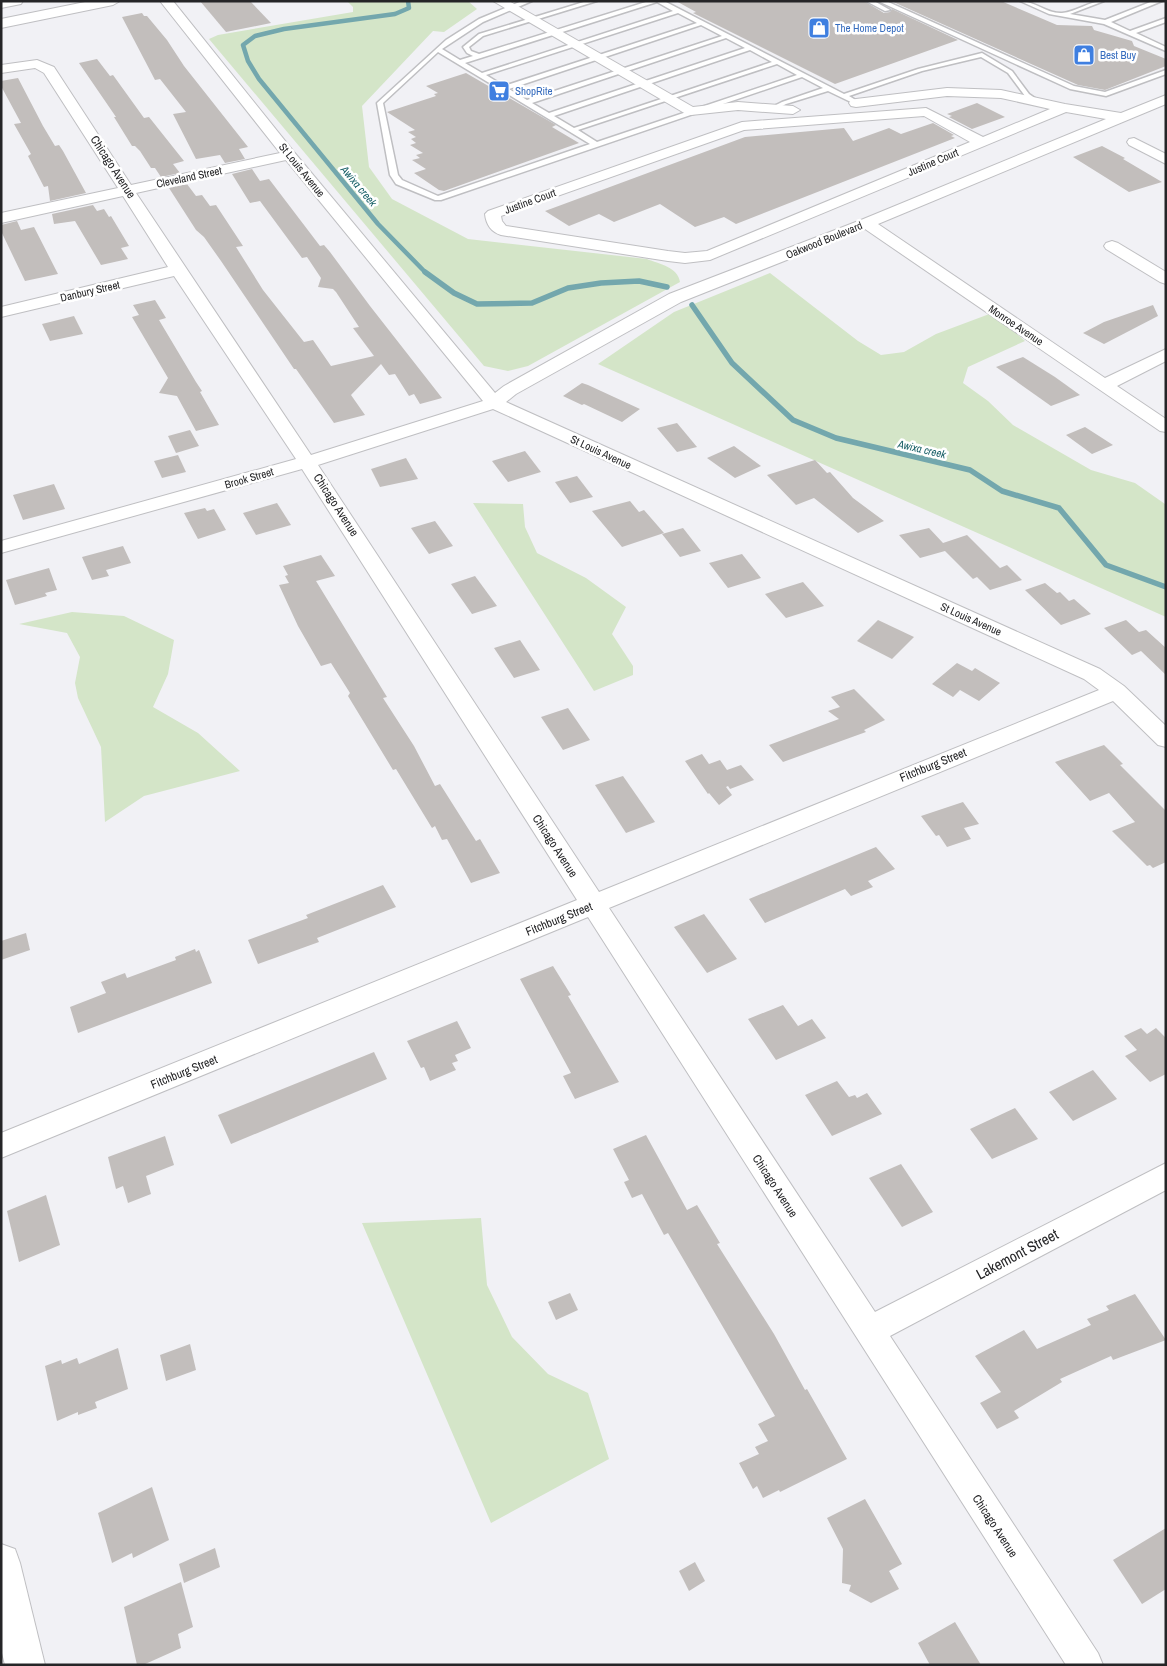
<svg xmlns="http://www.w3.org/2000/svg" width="1167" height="1666" font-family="'Archivo Narrow',sans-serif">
	<rect width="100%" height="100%" fill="#f1f1f5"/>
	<g fill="#d4e5c8">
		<path d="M347,1H468L477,9L444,32L433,31L362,106L369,167L392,199L468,239L647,259C659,264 678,267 680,282L528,366L508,371L484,366L209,39L218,35L353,12V7Z"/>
		<polygon points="770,273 858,341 881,355 904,352 936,334 992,313 1025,341 968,367 963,383 988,401 1013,425 1091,470 1135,483 1165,504 1166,617 598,364 674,312"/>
		<polygon points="473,503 523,504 525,527 537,553 586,578 626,607 612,634 633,666 633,675 594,691"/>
		<polygon points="72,612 124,616 174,640 168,674 153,707 198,733 240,771 144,796 105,822 101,747 78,698 75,683 80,657 67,633 19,624"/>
		<polygon points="481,1218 487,1285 512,1337 548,1374 588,1393 609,1459 491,1523 362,1223"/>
	</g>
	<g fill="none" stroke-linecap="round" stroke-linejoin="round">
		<polyline stroke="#73a7ad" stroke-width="4.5" points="408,1 409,8 395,14 284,29 255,36 243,45 248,61 259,79 378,224 426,273"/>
		<g stroke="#73a7ad" stroke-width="5.5">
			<polyline points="425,272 454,293 477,304 532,303 568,288 601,283 639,281 667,287"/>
			<polyline points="692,305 732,363 793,420 836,438 970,470 1002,491 1059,508 1106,565 1166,587"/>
		</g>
	</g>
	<g fill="#c2bebc">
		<polygon points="200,1 250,1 271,23 226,32"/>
		<polygon points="676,1 864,1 884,13 890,12 892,9 958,40 835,84 693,13 696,12"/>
		<polygon points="891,1 1001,1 1057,25 1092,26 1094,30 1132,41 1134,46 1166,59 1166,66 1105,90 1078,85"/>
		<polygon points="142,13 144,16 147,16 167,40 184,66 248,147 239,149 245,159 225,163 220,155 196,159 173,114 186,112 160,79 155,80 122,17"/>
		<polygon points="97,59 110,76 113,75 144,118 149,117 184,161 173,164 180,173 161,177 155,168 151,168 140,151 135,146 132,146 114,117 116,117 79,63"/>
		<polygon points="466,73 556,125 552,127 579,143 444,191 439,190 414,173 426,169 412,160 420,158 416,155 423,153 410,145 416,143 411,139 416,137 408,132 415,130 387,112 436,96 434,94 438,93 426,86"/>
		<polygon points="18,78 43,126 55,146 59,145 63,151 86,193 50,201 48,186 44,187 28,156 31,154 14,124 21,123 1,86 1,81"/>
		<polygon points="977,103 1005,117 972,129 949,117 952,116 947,114"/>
		<polygon points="933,123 954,135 951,136 955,138 736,224 724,217 695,227 660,204 614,222 599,214 569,226 545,211 745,137 844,128 853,141 889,128 901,134"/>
		<polygon points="1102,146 1125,158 1123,159 1162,182 1129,192 1073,157"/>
		<polygon points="252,169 260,181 269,179 320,246 324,245 330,252 370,306 442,398 420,404 414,394 409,396 395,374 389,375 381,364 351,395 365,415 334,423 296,369 294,369 221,261 204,237 196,230 169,188 187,184 196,196 202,195 210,206 216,205 243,246 236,247 263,290 304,342 313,340 331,366 374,356 353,328 359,327 336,292 333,289 318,287 321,278 307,257 302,258 260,201 250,203 232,174"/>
		<polygon points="93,205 97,211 104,209 109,217 111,216 129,246 121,248 128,259 101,265 75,221 54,224 52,214"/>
		<polygon points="17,221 21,230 34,227 58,274 25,281 1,231 1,225"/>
		<polygon points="155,300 166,318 159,320 196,382 202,391 200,392 219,425 196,431 177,396 159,393 168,378 132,317 139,315 133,305"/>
		<polygon points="1153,305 1158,316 1104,344 1083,333 1104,322"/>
		<polygon points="74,316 83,334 50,341 42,324"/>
		<polygon points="1023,357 1055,377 1080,395 1051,406 996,367"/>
		<polygon points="582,383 588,385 640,409 622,422 584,404 582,405 563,396"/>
		<polygon points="677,423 697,447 677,452 657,428"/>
		<polygon points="1085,427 1113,445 1092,454 1066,435"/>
		<polygon points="190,430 199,446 176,453 168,436"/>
		<polygon points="734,446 761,466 735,478 707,458"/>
		<polygon points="525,451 541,472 508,482 492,461"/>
		<polygon points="178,455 186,472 162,478 154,461"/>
		<polygon points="406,458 418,479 380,487 371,469"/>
		<polygon points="815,460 827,473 830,472 853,498 884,521 858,533 814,498 796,505 767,475"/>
		<polygon points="577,476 593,497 570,503 555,482"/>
		<polygon points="54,484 65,509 23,520 13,495"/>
		<polygon points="630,501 639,512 644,510 664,533 622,547 592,511"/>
		<polygon points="277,503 291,525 256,535 243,513"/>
		<polygon points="205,508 207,511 214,509 226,530 198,539 184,513"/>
		<polygon points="435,521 453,546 429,554 411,528"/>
		<polygon points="683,528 701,551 680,557 662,534"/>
		<polygon points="929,528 943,543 967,535 1000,568 1007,565 1022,580 990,590 977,577 973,579 945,551 920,558 899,535"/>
		<polygon points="123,546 131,563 106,570 109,576 92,580 82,557"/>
		<polygon points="742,554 761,578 728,588 709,563"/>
		<polygon points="321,555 335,576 316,581 387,697 383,698 414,746 435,786 440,784 476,841 480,839 500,873 471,883 447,839 442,840 435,826 432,828 396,769 393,770 348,696 350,693 331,663 321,666 298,626 279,585 289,583 285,576 288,575 283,566"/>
		<polygon points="49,568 57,590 45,593 47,596 15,605 6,580"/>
		<polygon points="475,576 497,606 472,614 451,584"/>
		<polygon points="803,582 824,606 786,618 765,594"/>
		<polygon points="1045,583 1057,593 1060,592 1069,601 1074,599 1091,614 1061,625 1025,590"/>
		<polygon points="878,620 914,637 892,659 857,641"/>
		<polygon points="1126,620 1139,632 1146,630 1166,648 1166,675 1141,651 1132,655 1104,628"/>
		<polygon points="520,640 540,670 514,678 494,648"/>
		<polygon points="957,663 972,671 975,668 1000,683 979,701 960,690 953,697 932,684"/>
		<polygon points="854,689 885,720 864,730 866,732 783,762 769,745 839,719 828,711 840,707 831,697"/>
		<polygon points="568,708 590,740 563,750 541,717"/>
		<polygon points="1104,745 1123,764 1120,765 1166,811 1166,862 1153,868 1150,865 1147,866 1112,831 1135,822 1109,793 1090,801 1055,762"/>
		<polygon points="702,754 709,764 720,760 727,770 741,765 754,780 730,789 728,786 726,787 732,795 719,805 709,793 708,794 685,761"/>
		<polygon points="623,776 655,822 626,833 595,785"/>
		<polygon points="963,802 979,824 964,828 971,839 947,847 939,835 936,836 921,816"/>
		<polygon points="876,847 895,869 868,881 873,887 851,896 845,889 765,923 749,899"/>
		<polygon points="383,885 396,907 317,938 319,942 258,964 248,940 308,918 306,915"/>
		<polygon points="704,914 737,959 707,973 674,927"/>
		<polygon points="26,933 30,950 1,960 1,941"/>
		<polygon points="195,949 196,952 199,950 212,983 78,1033 70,1007 106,993 101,982 125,973 127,978 176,960 175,957"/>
		<polygon points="553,966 571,995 568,996 619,1082 575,1099 563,1076 571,1073 520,979"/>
		<polygon points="783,1005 798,1026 812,1019 826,1038 776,1060 748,1019"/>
		<polygon points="457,1021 471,1048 455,1055 458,1061 452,1063 456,1070 430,1081 424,1067 421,1068 407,1041"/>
		<polygon points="1141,1028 1147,1034 1156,1028 1166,1038 1166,1074 1150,1082 1125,1056 1137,1050 1124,1036"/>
		<polygon points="374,1052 387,1079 231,1144 218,1115"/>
		<polygon points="1093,1070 1117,1099 1073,1121 1049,1092"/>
		<polygon points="837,1081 849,1097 855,1095 857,1098 867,1093 882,1114 832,1136 805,1095"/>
		<polygon points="1015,1108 1038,1139 992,1159 970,1129"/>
		<polygon points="646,1135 687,1210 697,1205 720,1243 717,1244 774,1334 805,1390 807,1389 847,1459 780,1492 779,1490 763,1498 757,1486 753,1489 739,1463 759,1454 755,1447 768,1441 758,1424 775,1416 668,1233 664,1235 642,1194 632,1198 624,1182 629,1180 613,1149"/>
		<polygon points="165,1136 174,1165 146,1176 151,1194 128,1203 123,1186 116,1189 108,1157"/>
		<polygon points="901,1164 933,1212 902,1227 869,1178"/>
		<polygon points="46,1195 60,1245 19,1262 7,1211"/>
		<polygon points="570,1293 578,1310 556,1320 548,1302"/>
		<polygon points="1135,1294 1166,1340 1113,1360 1111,1356 1060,1379 1062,1382 1014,1411 1019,1418 997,1429 980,1403 1001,1392 975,1356 1024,1330 1037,1349 1091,1325 1087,1319 1109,1310 1106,1306"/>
		<polygon points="190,1344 196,1370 166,1381 160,1355"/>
		<polygon points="118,1348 128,1389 95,1402 97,1408 78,1415 78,1412 57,1421 45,1366 61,1360 62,1364 77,1358 79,1364"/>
		<polygon points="152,1487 169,1540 133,1558 132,1553 112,1563 98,1513"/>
		<polygon points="865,1499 902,1564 889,1571 899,1589 871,1603 849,1591 851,1585 842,1583 843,1549 827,1518"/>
		<polygon points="1166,1528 1166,1589 1142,1604 1113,1560"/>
		<polygon points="215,1548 220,1567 184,1583 179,1564"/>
		<polygon points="695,1562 705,1581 689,1591 679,1571"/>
		<polygon points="181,1582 193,1627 178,1634 181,1648 143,1665 137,1665 124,1607"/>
		<polygon points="955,1622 981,1665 930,1665 918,1643"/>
	</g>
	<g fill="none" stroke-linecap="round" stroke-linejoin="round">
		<g stroke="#bfbfc2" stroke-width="3">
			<g id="lane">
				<path d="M522,1H532L483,22L442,49L460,60L473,56L467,53L463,47L479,34L587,1H597L483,36L469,47L471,51L479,54L649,1H664L844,94L918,69L982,53L1012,71L1029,94L1042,103L1037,104L1025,96L1008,73L981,57L922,71L849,96L859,102V104H855L828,91L786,104L774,110H770V108L782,102L823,88L802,77L441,200H435L396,184L390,175L377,103L446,40L479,19ZM657,2L673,11L482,73L465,63ZM678,13L697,23L504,86L486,75ZM701,25L722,36L527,100L509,89ZM726,38L745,48L549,113L532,103ZM750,50L772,62L574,128L554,116ZM438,52L590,144L438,196L402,180L398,175L383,103ZM777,64L797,75L597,142L578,130Z"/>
				<polygon points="866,1 874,1 890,10 885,11"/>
				<polygon points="878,1 886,1 1074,86 1105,92 1166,70 1166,74 1106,96 1070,89"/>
				<path d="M1020,1C1035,1 1047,14 1062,13C1076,12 1089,1 1104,1L1070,14L1105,20L1153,1H1162L1111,22L1130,31L1166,18V22L1136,33L1166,47V51L1104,24L1049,14Z"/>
			</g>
		</g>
		<g stroke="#bfbfc2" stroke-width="2">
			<g id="street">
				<path d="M160,1H173L294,152L495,393L504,386L669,294L861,220L1106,119L1066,112L710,260L685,263L668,261L501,235C491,232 486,224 485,214L488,211L742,122L926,108L983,137L1050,109L1001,98L947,96L856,107L851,106L849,103L851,100L856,99L947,88L1001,90L1065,104L1121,113L1166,95V104L878,224L1105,378L1166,349V361L1117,386L1166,419V432L1160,431L865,229L681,302L516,394L506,402L1100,669L1124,686L1166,726V747L1158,745L1113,701L609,908L875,1312L1166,1163V1190L890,1336L1098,1653L1103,1665H1066L588,917L1,1158V1133L577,900L302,469L1,553V541L296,459L174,276L1,317V307L168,267L123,196L1,223V213L118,188L44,73L35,68L1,73V65L37,60L54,67L131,185L280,153ZM924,116L970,142L707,251L685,253L668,251L506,226L502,221L501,216L744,130ZM286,160L483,401L311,455L136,193ZM493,409L1084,679L1099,690L599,892L318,465Z"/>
				<polygon points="493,1 509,1 693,107 738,102 793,106 800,110 793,114 738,110 691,115 686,114"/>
				<polygon points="1134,138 1166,154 1166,164 1129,145 1127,142 1129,139"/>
				<polygon points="1112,241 1118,243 1166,272 1166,284 1160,282 1106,249 1104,246 1106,243"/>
			</g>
		</g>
		<g stroke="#bfbfc2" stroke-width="2">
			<g id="secondary">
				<polygon points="90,1 120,1 113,5 1,28 1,19"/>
				<polygon points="1,1544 15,1549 20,1563 45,1665 5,1665 1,1649"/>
			</g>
		</g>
		<g stroke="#bfbfc2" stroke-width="2">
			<polygon id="highway" points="1,1 23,1 21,4 1,8"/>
		</g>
		<use href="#lane" fill="#fff" fill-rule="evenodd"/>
		<use href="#street" fill="#fff" fill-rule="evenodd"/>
		<use href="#secondary" fill="#fff" fill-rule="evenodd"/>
		<use href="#highway" fill="#fff" fill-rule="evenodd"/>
	</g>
	<defs>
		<g id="shop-square" transform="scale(1.125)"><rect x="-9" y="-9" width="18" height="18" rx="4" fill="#3f7fe0" stroke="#fff"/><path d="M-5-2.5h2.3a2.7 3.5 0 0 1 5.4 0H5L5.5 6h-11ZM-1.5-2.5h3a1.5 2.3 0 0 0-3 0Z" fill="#fff"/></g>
		<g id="supermarket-square" transform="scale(1.125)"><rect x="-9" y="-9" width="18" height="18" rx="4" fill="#3f7fe0" stroke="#fff"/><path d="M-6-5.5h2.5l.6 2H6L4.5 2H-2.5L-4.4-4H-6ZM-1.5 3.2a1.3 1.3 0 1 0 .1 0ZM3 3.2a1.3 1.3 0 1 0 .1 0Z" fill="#fff"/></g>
	</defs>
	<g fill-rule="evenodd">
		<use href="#shop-square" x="819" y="28"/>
		<use href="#shop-square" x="1084" y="55"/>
		<use href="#supermarket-square" x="499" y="91"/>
	</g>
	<g text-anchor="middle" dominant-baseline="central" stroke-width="5" stroke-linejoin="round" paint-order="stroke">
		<g font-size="11" fill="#366cbe" stroke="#fff" text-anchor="start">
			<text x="835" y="28">The Home Depot</text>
			<text x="1100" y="55">Best Buy</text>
			<text x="515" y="91">ShopRite</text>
		</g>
		<g font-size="11" fill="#252527" stroke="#fff">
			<text transform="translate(933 162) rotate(-23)">Justine Court</text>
			<text transform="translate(302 170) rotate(51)">St Louis Avenue</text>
			<text transform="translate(189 177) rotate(-12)">Cleveland Street</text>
			<text transform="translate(530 201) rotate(-20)">Justine Court</text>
			<text transform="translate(824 240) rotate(-22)">Oakwood Boulevard</text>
			<text transform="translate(90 291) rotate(-13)">Danbury Street</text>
			<text transform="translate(1016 325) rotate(34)">Monroe Avenue</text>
			<text transform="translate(601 452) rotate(25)">St Louis Avenue</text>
			<text transform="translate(249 478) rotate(-16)">Brook Street</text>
			<text transform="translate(971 619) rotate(24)">St Louis Avenue</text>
		</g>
		<g font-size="11" font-style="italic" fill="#175f66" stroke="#fff">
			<text transform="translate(359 186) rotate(50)">Awixa creek</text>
			<text transform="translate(922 449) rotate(13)">Awixa creek</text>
		</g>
		<g font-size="12" fill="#252527" stroke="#fff">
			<text transform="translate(113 167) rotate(57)">Chicago Avenue</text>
			<text transform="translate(336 505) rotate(57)">Chicago Avenue</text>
			<text transform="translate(933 765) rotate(-22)">Fitchburg Street</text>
			<text transform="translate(555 846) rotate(57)">Chicago Avenue</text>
			<text transform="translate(559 919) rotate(-22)">Fitchburg Street</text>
			<text transform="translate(184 1072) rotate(-22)">Fitchburg Street</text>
			<text transform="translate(775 1186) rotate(57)">Chicago Avenue</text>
			<text transform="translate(995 1526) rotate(57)">Chicago Avenue</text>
		</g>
		<g font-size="15" fill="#252527" stroke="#fff">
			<text transform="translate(1017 1254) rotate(-28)">Lakemont Street</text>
		</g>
	</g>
	<rect width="1167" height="1666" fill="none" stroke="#252527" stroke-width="5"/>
</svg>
